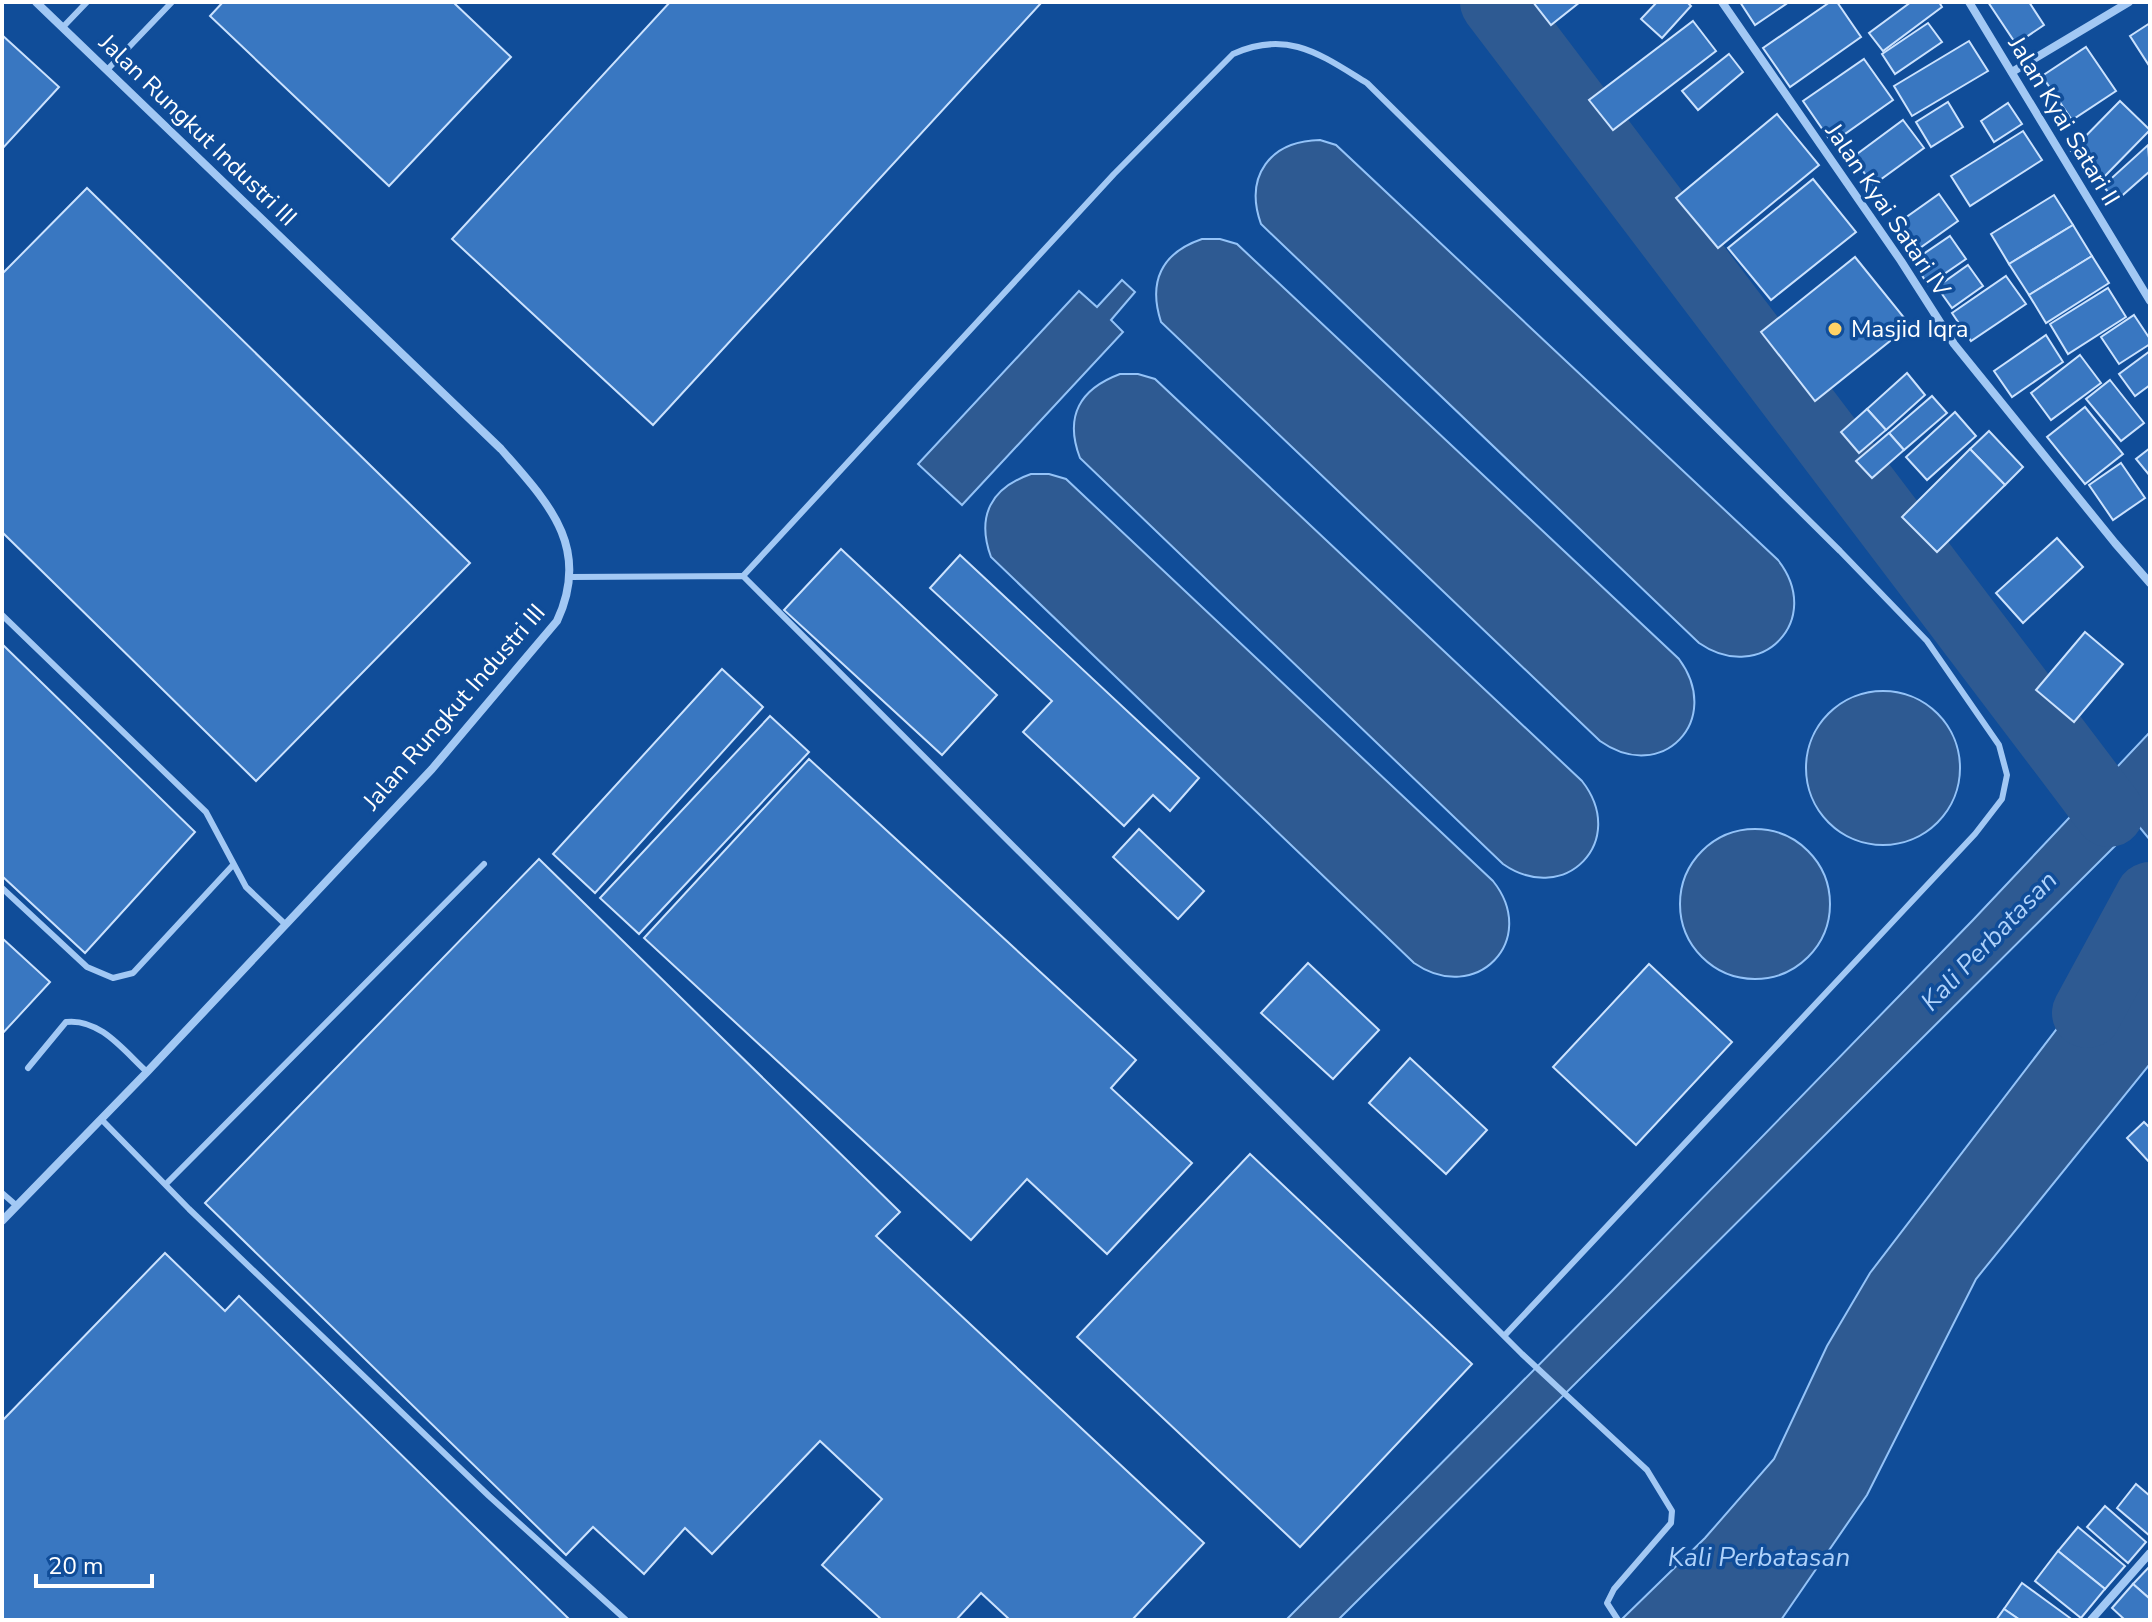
<svg xmlns="http://www.w3.org/2000/svg" width="2152" height="1622" font-family="'Nunito Sans',sans-serif">
	<rect width="100%" height="100%" fill="#104d99"/>
	<g fill="#2e5a92" stroke="#94c3f8" stroke-width="2">
		<path d="M1320,140L1336,145L1778,560C1825,620 1761,686 1699,643L1261,224C1244,176 1270,141 1320,140Z"/>
		<path d="M1202,239H1220L1237,244L1679,659C1724,720 1662,785 1600,741L1161,322C1148,282 1161,253 1202,239Z"/>
		<polygon points="1122,280 1135,292 1111,320 1123,332 962,505 918,464 1079,291 1097,307"/>
		<path d="M1120,374H1138L1155,379L1582,781C1629,841 1565,907 1503,864L1080,458C1064,416 1080,389 1120,374Z"/>
		<path d="M1031,474H1049L1066,479L1493,881C1540,940 1476,1006 1414,963L991,557C976,516 991,488 1031,474Z"/>
		<circle cx="1883" cy="768" r="77"/>
		<polygon points="2150,732 2150,840 2137,824 1338,1620 1286,1620 1612,1291 1973,920"/>
		<circle cx="1755" cy="904" r="75"/>
		<polygon points="2150,907 2150,1064 1976,1279 1867,1495 1781,1620 1621,1620 1705,1538 1774,1459 1827,1346 1870,1273"/>
	</g>
	<g fill="none" stroke-linecap="round" stroke-linejoin="round">
		<g stroke="#2e5a92" stroke-width="70">
			<polyline points="1495,2 2109,812"/>
			<polyline points="2087,1013 2150,897"/>
		</g>
	</g>
	<g fill="#3977c1" stroke="#cbe2fe" stroke-width="2">
		<polygon points="223,2 453,2 511,57 389,186 210,16"/>
		<polygon points="670,2 1042,2 653,425 452,239"/>
		<polygon points="1533,2 1580,2 1551,25"/>
		<polygon points="1657,2 1687,2 1691,6 1662,38 1641,19"/>
		<polygon points="1740,2 1789,2 1755,25"/>
		<polygon points="1830,2 1837,2 1861,37 1790,87 1763,48"/>
		<polygon points="1911,2 1939,2 1942,7 1883,51 1869,33"/>
		<polygon points="1988,2 2029,2 2044,25 2016,44"/>
		<polygon points="1693,21 1716,51 1613,130 1589,100"/>
		<polygon points="1928,23 1942,42 1895,74 1882,54"/>
		<polygon points="2150,23 2150,67 2130,36"/>
		<polygon points="2,35 59,87 2,149"/>
		<polygon points="1969,41 1988,71 1912,116 1894,86"/>
		<polygon points="2086,47 2116,91 2072,120 2042,76"/>
		<polygon points="1729,54 1743,72 1698,110 1682,91"/>
		<polygon points="1864,59 1893,100 1832,143 1803,101"/>
		<polygon points="2120,101 2150,130 2101,180 2071,151"/>
		<polygon points="1948,102 1963,127 1931,147 1916,122"/>
		<polygon points="2008,103 2022,124 1994,142 1981,121"/>
		<polygon points="1777,114 1819,165 1718,248 1676,198"/>
		<polygon points="1903,120 1924,148 1873,185 1853,157"/>
		<polygon points="2023,131 2042,160 1970,206 1951,176"/>
		<polygon points="2148,145 2150,171 2116,201 2103,186"/>
		<polygon points="1813,179 1856,232 1771,300 1728,248"/>
		<polygon points="87,188 470,563 256,781 2,532 2,274"/>
		<polygon points="1939,194 1958,221 1917,250 1898,223"/>
		<polygon points="2054,195 2073,225 2009,264 1991,234"/>
		<polygon points="2073,225 2092,256 2029,295 2009,264"/>
		<polygon points="1950,236 1966,259 1928,285 1913,261"/>
		<polygon points="2092,256 2109,283 2046,323 2029,295"/>
		<polygon points="1855,257 1910,325 1815,401 1761,332"/>
		<polygon points="1968,265 1983,286 1952,308 1937,287"/>
		<polygon points="2006,276 2026,304 1971,341 1952,313"/>
		<polygon points="2108,288 2126,317 2068,354 2050,324"/>
		<polygon points="2134,315 2150,339 2150,344 2119,364 2101,337"/>
		<polygon points="2046,335 2063,362 2012,397 1994,371"/>
		<polygon points="2150,351 2150,385 2135,396 2119,374"/>
		<polygon points="2080,355 2101,383 2051,420 2031,393"/>
		<polygon points="1907,373 1925,395 1886,430 1867,409"/>
		<polygon points="2110,380 2144,423 2121,441 2086,399"/>
		<polygon points="1932,396 1947,413 1904,450 1889,433"/>
		<polygon points="2085,407 2123,454 2085,484 2047,437"/>
		<polygon points="1867,409 1886,430 1859,453 1841,432"/>
		<polygon points="1955,412 1976,436 1927,480 1906,457"/>
		<polygon points="1989,431 2023,467 2005,485 1970,449"/>
		<polygon points="1889,433 1904,450 1872,478 1856,461"/>
		<polygon points="2150,448 2150,476 2136,459"/>
		<polygon points="1970,449 2005,485 1937,552 1902,517"/>
		<polygon points="2121,463 2145,498 2113,520 2089,485"/>
		<polygon points="2057,538 2083,567 2023,623 1996,593"/>
		<polygon points="841,549 997,695 942,755 784,610"/>
		<polygon points="960,555 1199,778 1170,811 1153,795 1124,826 1023,732 1052,701 930,588"/>
		<polygon points="2085,632 2123,664 2074,722 2036,690"/>
		<polygon points="2,644 195,832 85,953 2,876"/>
		<polygon points="722,669 763,707 595,893 553,854"/>
		<polygon points="770,716 809,752 639,934 600,898"/>
		<polygon points="809,759 1136,1060 1111,1088 1192,1163 1107,1254 1027,1179 971,1240 644,938"/>
		<polygon points="1139,829 1204,891 1178,919 1113,857"/>
		<polygon points="539,859 900,1212 876,1236 1204,1543 1132,1620 1010,1620 981,1593 956,1620 882,1620 822,1565 882,1499 820,1441 712,1554 685,1528 644,1574 593,1527 566,1555 205,1203"/>
		<polygon points="2,938 50,982 2,1034"/>
		<polygon points="1308,963 1379,1030 1333,1079 1261,1013"/>
		<polygon points="1649,964 1732,1042 1636,1145 1553,1067"/>
		<polygon points="1410,1058 1487,1130 1446,1174 1369,1103"/>
		<polygon points="2144,1122 2150,1128 2150,1163 2127,1138"/>
		<polygon points="1250,1154 1472,1364 1300,1547 1077,1337"/>
		<polygon points="165,1253 225,1311 239,1296 570,1620 2,1620 2,1421"/>
		<polygon points="2136,1484 2150,1496 2150,1536 2117,1508"/>
		<polygon points="2105,1506 2146,1542 2128,1563 2087,1527"/>
		<polygon points="2078,1527 2125,1566 2105,1589 2058,1551"/>
		<polygon points="2058,1551 2105,1589 2081,1618 2035,1581"/>
		<polygon points="2150,1566 2150,1599 2133,1584"/>
		<polygon points="2022,1583 2070,1618 2068,1620 2020,1620 2004,1609"/>
		<polygon points="2133,1584 2150,1599 2150,1620 2125,1620 2112,1608"/>
		<polygon points="2004,1609 2020,1620 1996,1620"/>
	</g>
	<g fill="none" stroke-linecap="round" stroke-linejoin="round">
		<g stroke="#a2c8f4" stroke-width="6">
			<polyline points="63,27 87,2"/>
			<polyline points="107,70 172,2"/>
			<path d="M743,576L1114,174L1233,54C1288,29 1321,55 1367,83L1840,551L1927,641L1999,745L2007,775L2002,799L1975,834L1505,1335"/>
			<polyline points="570,577 743,576 1522,1354 1647,1470 1672,1511 1671,1523 1614,1589 1607,1603 1618,1620"/>
			<polyline points="2,615 206,812 246,887 286,925"/>
			<polyline points="2,888 87,967 113,978 133,973 233,865"/>
			<path d="M28,1068L66,1022C100,1018 124,1051 147,1072"/>
			<polyline points="102,1120 189,1209 489,1496 626,1620"/>
			<polyline points="166,1184 484,864"/>
			<polyline points="2,1193 17,1206"/>
		</g>
		<g stroke="#a2c8f4" stroke-width="8">
			<polyline points="1722,2 1901,261 1954,344 2115,543 2150,583"/>
			<polyline points="1969,2 2150,301"/>
			<polyline points="2012,72 2129,2"/>
			<path d="M2,1221L147,1072L432,769L557,621C592,546 547,502 501,449L36,2"/>
			<polyline points="2091,1620 2150,1553"/>
		</g>
	</g>
	<circle fill="#ffd266" stroke="#104d99" stroke-width="3" cx="1835" cy="329" r="8"/>
	<g text-anchor="middle" dominant-baseline="central" stroke-width="7" stroke-linejoin="round" paint-order="stroke">
		<g font-size="24" fill="#fff" stroke="#104d99">
			<text transform="translate(2064 121) rotate(59)">Jalan Kyai Satari II</text>
			<text transform="translate(198 130) rotate(44)">Jalan Rungkut Industri III</text>
			<text transform="translate(1888 210) rotate(56)">Jalan Kyai Satari IV</text>
			<text transform="translate(454 707) rotate(-49)">Jalan Rungkut Industri III</text>
		</g>
		<g font-size="24" fill="#fff" stroke="#104d99" text-anchor="start">
			<text x="1851" y="329">Masjid Iqra</text>
		</g>
		<g font-size="26" font-style="italic" fill="#afd2fb" stroke="#104d99">
			<text transform="translate(1989 941) rotate(-46)">Kali Perbatasan</text>
			<text x="1759" y="1557">Kali Perbatasan</text>
		</g>
	</g>
	<rect width="2152" height="1622" fill="none" stroke="#ffffff" stroke-width="8"/>
	<path d="M36 1574v12h116v-12" fill="none" stroke="#ffffff" stroke-width="4"/>
	<text x="48" y="1574" font-size="24" fill="#ffffff" stroke="#104d99" stroke-width="6" paint-order="stroke">20 m</text>
</svg>
